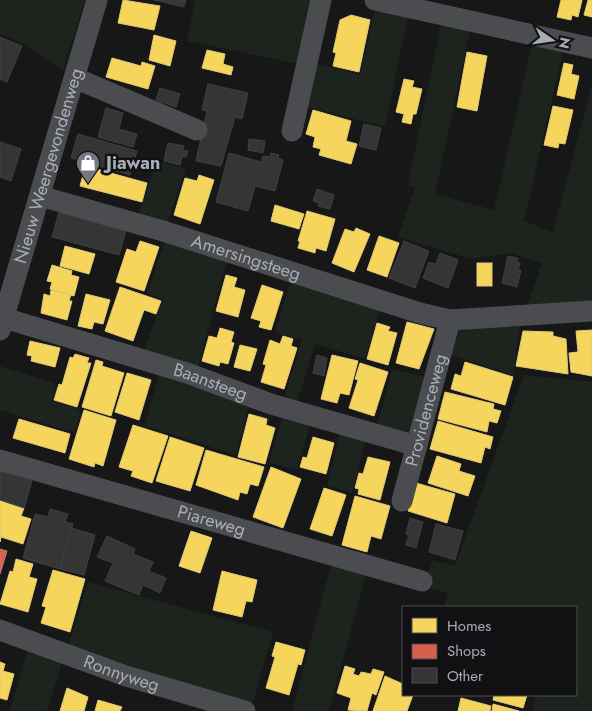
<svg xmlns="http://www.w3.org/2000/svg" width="592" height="711" font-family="Jost,sans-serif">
	<rect width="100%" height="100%" fill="#171717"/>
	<g fill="#1d241e">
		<polygon points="0,0 85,0 63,70 24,44 0,34"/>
		<polygon points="195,0 318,0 304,65 187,41"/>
		<polygon points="376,4 409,10 385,127 305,106 311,62 360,75"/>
		<polygon points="442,19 471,26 435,194 494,210 533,39 564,47 524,221 553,232 592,84 592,305 526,310 542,263 510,253 472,259 398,237 415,188 408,185"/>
		<polygon points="157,161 186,169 166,227 137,219"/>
		<polygon points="166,238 228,257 197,371 142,355 163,300 147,293"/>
		<polygon points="292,277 381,305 365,359 315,344 296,406 283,402 302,340 275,332"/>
		<polygon points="521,322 513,375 447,354 453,328"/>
		<polygon points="0,366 56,384 52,401 81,410 75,433 0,410"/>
		<polygon points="392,369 430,378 411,436 376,430"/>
		<polygon points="160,370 250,401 236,455 145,426"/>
		<polygon points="524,375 592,382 592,711 532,711 537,695 576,695 576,607 444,607 448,593 425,586 432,560 455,566"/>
		<polygon points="283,413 311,421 297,470 269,463"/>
		<polygon points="341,428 367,437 352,493 327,486"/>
		<polygon points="332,561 367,571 329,711 292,711"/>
		<polygon points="88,582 273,632 251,710 67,649"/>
		<polygon points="29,645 63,659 47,711 10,711"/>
	</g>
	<g fill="#f6d55c" stroke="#dfc978">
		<polygon points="123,0 160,6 154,30 118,23"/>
		<polygon points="561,0 582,0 578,17 572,15 571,20 557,17"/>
		<polygon points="588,0 592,0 592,17 584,15"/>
		<polygon points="351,15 370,20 359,72 333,66 336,53 333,52 340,20"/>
		<polygon points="154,35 176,41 170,66 149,60"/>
		<polygon points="207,50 225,54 223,64 233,67 231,75 202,68"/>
		<polygon points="467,52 487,56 477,111 457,107"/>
		<polygon points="112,58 141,66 142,62 155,66 148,89 106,77"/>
		<polygon points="564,63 573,65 571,74 579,76 574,99 557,95"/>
		<polygon points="404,79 414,81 412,87 422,89 416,114 413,114 411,124 402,122 404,114 396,112"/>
		<polygon points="553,106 573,110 565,144 559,143 558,148 544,145"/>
		<polygon points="313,110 351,121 346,141 357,144 351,164 319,155 321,149 313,147 315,137 306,134"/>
		<polygon points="89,167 147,183 142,202 80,186 83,175 87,176"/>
		<polygon points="199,175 214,180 200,224 174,215 185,178 197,181"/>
		<polygon points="275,205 304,214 299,229 271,221"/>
		<polygon points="307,211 335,219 326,251 316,248 315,253 298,248 300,241 298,241"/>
		<polygon points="356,228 370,234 354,272 332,263 345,229 354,232"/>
		<polygon points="379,236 399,243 387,277 367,270"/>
		<polygon points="140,241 159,247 144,291 116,282 127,249 136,252"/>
		<polygon points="65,246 95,254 89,274 60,266"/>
		<rect x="477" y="263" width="15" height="23"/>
		<polygon points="52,265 72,271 71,275 79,277 74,296 50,289 52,282 47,281"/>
		<polygon points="226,275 237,278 234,287 245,290 238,317 216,311"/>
		<polygon points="262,285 283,292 271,330 259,327 261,321 251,318"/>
		<polygon points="120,287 161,301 156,314 144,310 133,341 105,331"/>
		<polygon points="51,290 71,295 69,301 72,301 67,320 41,313 44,294 50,296"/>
		<polygon points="86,294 110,300 103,324 94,322 92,329 78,326"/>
		<polygon points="407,322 434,329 419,369 396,363"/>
		<polygon points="377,323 390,327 388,331 397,333 388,365 367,359"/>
		<polygon points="220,328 234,332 231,342 234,343 228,364 220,362 219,366 202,361 209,336 217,338"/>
		<polygon points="592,330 592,376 571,372 569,353 578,352 576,331"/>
		<polygon points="523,331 553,332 553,336 566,339 568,374 516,366"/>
		<polygon points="283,336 293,339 291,346 297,348 284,389 261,382 266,365 263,364 270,340 280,344"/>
		<polygon points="30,341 60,348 55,367 31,361 32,356 27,355"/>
		<polygon points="240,345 257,349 250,371 234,367"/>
		<polygon points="75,354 89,358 87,363 91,363 77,407 54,400 59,384 62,385 70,357 73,358"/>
		<polygon points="332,355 358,361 349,395 340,393 337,403 321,399"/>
		<polygon points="96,360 103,362 102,366 124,373 111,416 82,407"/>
		<polygon points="465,362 513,377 505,405 451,389 455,374 461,376"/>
		<polygon points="360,363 388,372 374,416 349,408 358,380 355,379"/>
		<polygon points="127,373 151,380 139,420 115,412"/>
		<polygon points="445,392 494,404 493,409 501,411 497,423 489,421 487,432 438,419"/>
		<polygon points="84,410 116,420 103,466 95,463 94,467 69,459"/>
		<polygon points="249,414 267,419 266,425 275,428 265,464 238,457"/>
		<polygon points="19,419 70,434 65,453 13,438"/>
		<polygon points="438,421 493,437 490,449 485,447 481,463 430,449"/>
		<polygon points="133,425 168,436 152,483 131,476 133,471 119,467"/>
		<polygon points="170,437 204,448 190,491 156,481"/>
		<polygon points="313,437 334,443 326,474 300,467 303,457 307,458"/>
		<polygon points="206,450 264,467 258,486 250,484 247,494 240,492 238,500 196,485"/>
		<polygon points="437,456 461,464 459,471 475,476 468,496 428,483"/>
		<polygon points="368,457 390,462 380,500 358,494 359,489 355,488 359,473 363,474"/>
		<polygon points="271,467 301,479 283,528 253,517"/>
		<polygon points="416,483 455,494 447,523 408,511"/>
		<polygon points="324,488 346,495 332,536 310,529"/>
		<polygon points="355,496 390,506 381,539 371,536 367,552 342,545"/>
		<polygon points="0,500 24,508 21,516 31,519 23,544 1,537 0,542"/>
		<polygon points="191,531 212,538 200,573 179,566"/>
		<polygon points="16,559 33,564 29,577 37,579 28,612 0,604 10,571 13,572"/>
		<polygon points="53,570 85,579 70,632 41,623 46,607 42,606"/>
		<polygon points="222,571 257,580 252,602 246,601 242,617 213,610"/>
		<polygon points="276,642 305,650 301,665 298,664 289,695 266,688 275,657 272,656"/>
		<polygon points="0,662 5,664 3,671 14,674 7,700 0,698"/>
		<polygon points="345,666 355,669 353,674 359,676 361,672 371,674 373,669 384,672 376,695 372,693 367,711 348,710 351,698 337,693"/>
		<polygon points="385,676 403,684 403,695 413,695 407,711 373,711"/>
		<polygon points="67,688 88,697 84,711 60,711"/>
		<polygon points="494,695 527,695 523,708 493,700"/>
		<polygon points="461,698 491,706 490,711 458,711"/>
		<polygon points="98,700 122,707 120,711 95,711"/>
		<polygon points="493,704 519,711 492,711"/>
	</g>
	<polygon fill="#d6604d" stroke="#c8776d" points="0,549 7,551 0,574"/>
	<g fill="#353536" stroke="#3f4043">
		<polygon points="154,0 186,0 184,7"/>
		<polygon points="0,37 22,46 7,82 0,79"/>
		<polygon points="208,84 248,93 242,119 235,117 221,166 196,161 207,111 202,110"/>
		<polygon points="160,88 180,94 176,107 156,100"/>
		<polygon points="106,108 123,113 119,129 137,134 133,147 98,137"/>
		<polygon points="364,124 381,128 376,150 359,146"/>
		<polygon points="78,134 137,151 130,175 71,158"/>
		<polygon points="249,139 265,141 263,153 248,150"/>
		<polygon points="0,142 21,149 11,181 0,177"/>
		<polygon points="168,143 184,146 183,150 188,151 186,157 182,157 180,165 164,161"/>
		<polygon points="229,153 261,162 263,156 270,157 271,153 279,155 278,158 283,160 275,191 255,186 248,211 216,202"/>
		<polygon points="317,189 334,195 330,209 318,206 319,203 313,201"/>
		<polygon points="59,212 126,231 119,255 52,237"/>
		<polygon points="404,241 429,251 415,288 389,278"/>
		<polygon points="440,253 458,260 448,288 423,278 429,262 436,264"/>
		<polygon points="508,256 518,258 517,262 520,263 518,270 521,270 517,287 502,283"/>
		<polygon points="317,355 327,358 324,376 313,373"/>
		<polygon points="0,471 32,481 24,508 0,500"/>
		<polygon points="50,509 68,514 65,522 73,524 60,569 23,558 35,514 48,517"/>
		<polygon points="410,518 423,522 416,548 406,545 409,535 406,534"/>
		<polygon points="436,524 463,531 455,560 429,552"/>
		<polygon points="71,528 95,535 84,575 60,569"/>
		<polygon points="107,536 135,549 133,554 153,562 149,571 166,578 160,593 143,585 139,595 105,581 113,563 97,557"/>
	</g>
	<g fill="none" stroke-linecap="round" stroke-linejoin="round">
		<g stroke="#4b4c50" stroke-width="21">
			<polyline points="375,0 592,48"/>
			<polyline points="75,78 197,130"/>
			<polyline points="292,131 321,0"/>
			<path id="s1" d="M40,196L163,231L420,313L450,320L592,311"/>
			<path id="s2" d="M4,318L187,373L271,404L417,446"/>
			<path id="s3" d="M0,330L97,0"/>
			<path id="s4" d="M0,460L422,581"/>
			<path id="s5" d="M402,501L450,320"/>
			<path id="s6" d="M0,630L126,676L245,711"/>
		</g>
	</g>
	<defs>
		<g id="shop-pin" transform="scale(1.25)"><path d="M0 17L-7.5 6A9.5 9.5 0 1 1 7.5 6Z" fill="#757880" stroke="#111113"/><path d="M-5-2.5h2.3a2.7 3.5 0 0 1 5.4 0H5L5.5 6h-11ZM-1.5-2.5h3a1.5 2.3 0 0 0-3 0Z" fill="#fff"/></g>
	</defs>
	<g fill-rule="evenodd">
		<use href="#shop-pin" x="88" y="163"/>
	</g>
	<g text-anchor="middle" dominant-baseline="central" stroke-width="5" stroke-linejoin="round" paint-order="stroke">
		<g font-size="18" font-weight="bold" fill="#a8adb8" stroke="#111113" text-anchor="start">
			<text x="106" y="163">Jiawan</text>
		</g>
		<g font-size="18" fill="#a8adb8" stroke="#111113">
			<text stroke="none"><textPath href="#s3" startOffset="171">Nieuw Weergevondenweg</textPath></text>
			<text stroke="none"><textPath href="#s1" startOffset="215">Amersingsteeg</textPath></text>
			<text stroke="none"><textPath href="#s2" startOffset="216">Baansteeg</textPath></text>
			<text stroke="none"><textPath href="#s5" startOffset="94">Providenceweg</textPath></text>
			<text stroke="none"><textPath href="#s4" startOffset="220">Piareweg</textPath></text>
			<text stroke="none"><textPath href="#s6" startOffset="129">Ronnyweg</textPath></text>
		</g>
	</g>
	<rect x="402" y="606" width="175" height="90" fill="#111113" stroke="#4d4f55"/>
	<rect x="412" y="618" width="25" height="15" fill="#f6d55c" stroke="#4d4f55"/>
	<text x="447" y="631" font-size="15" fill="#a8adb8">Homes</text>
	<rect x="412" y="644" width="25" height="15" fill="#d6604d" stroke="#4d4f55"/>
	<text x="447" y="656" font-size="15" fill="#a8adb8">Shops</text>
	<rect x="412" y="668" width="25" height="15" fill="#353536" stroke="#4d4f55"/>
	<text x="447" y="681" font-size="15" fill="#a8adb8">Other</text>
	<g transform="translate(552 40) rotate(103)" stroke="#111113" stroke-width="4" paint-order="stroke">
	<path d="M0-4L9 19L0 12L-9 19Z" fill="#a8adb8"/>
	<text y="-8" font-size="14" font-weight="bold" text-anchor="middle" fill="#a8adb8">N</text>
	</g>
</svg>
